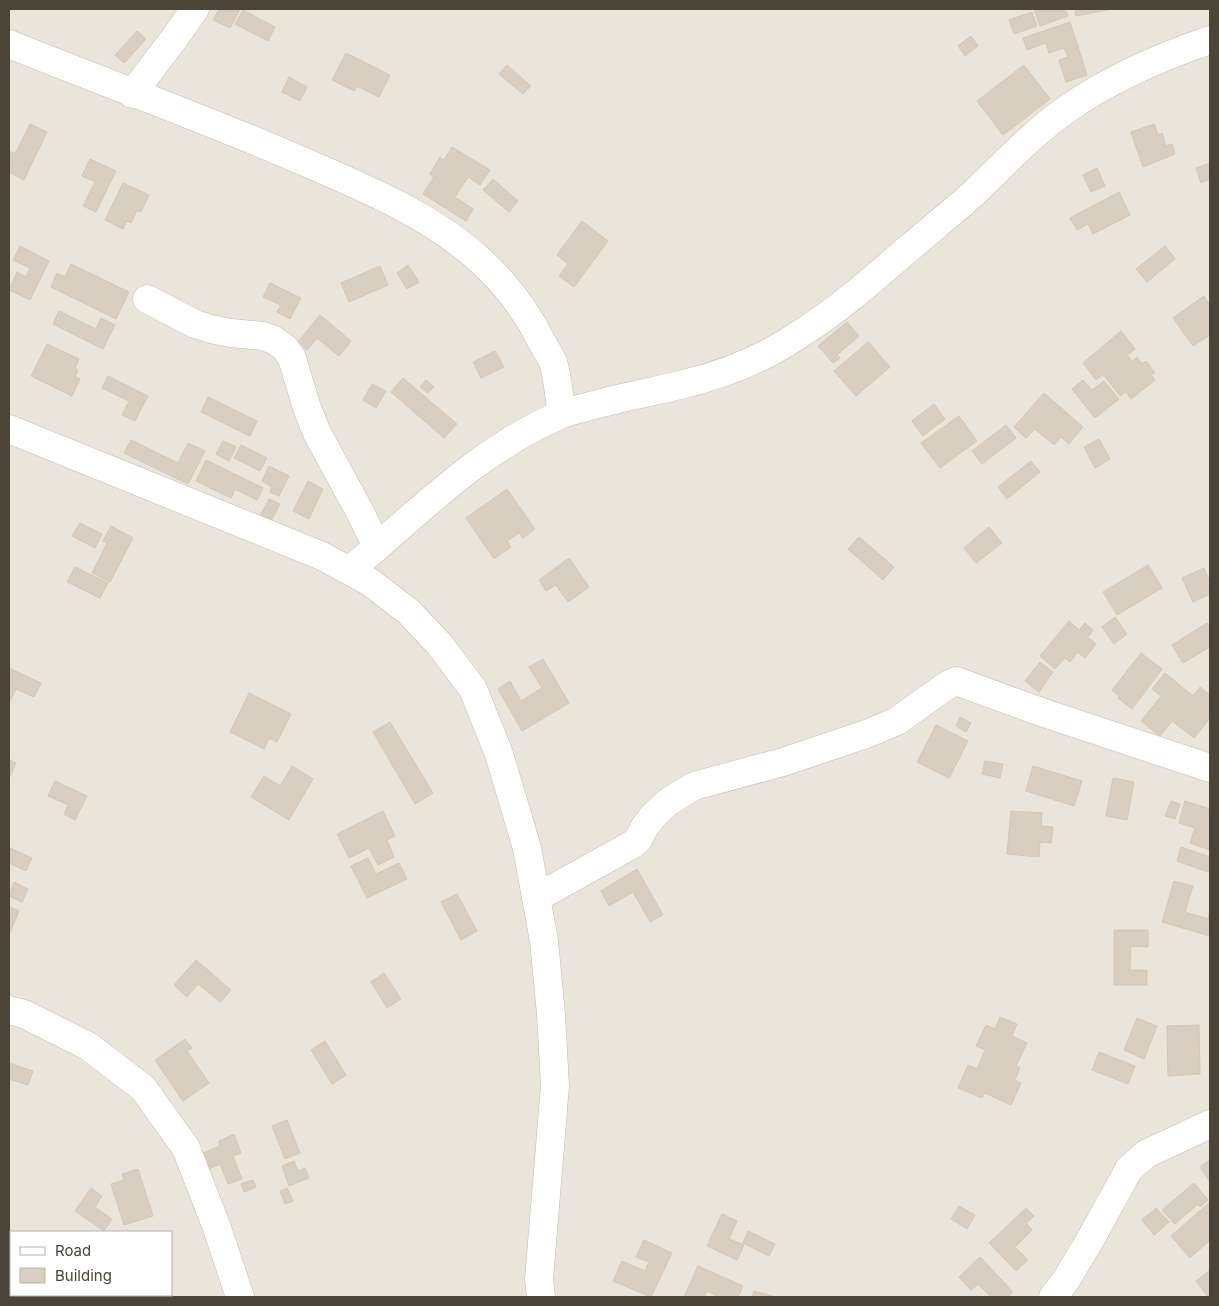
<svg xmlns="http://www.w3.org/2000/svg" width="1219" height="1306" font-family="Inter,sans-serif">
	<rect width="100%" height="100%" fill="#f6f3ec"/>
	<path fill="#eae5da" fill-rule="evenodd" d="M9,9H1210V1297H9ZM11,1232H171V1295H11Z"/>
	<g fill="#d8cfc1" stroke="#d3c7b4">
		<polygon points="219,9 240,9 230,28 213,20"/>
		<polygon points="1034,9 1065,9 1068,16 1040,26"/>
		<polygon points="1075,9 1112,9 1076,16"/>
		<polygon points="243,10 275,27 268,41 235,24"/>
		<polygon points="1032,12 1037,26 1014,34 1009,20"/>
		<polygon points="1070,22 1087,75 1066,82 1059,60 1068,57 1064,48 1049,53 1046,43 1027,50 1023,38"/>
		<polygon points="137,31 146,39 124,63 115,55"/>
		<polygon points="971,36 978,46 965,56 958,46"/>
		<polygon points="346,53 390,75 379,97 357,86 354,91 332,80"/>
		<polygon points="507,65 531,86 523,94 499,74"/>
		<polygon points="1024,65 1050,99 1003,135 977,101"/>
		<polygon points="289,77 307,87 300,101 282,92"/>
		<polygon points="30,124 47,132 24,180 9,172 9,151 15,154"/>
		<polygon points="1154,124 1158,135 1162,133 1166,146 1172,144 1175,154 1143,167 1131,132"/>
		<polygon points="452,147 490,170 480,185 468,177 455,197 473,209 466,221 423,194 434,177 430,174 440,157 444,160"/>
		<polygon points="90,159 116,171 96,212 83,206 95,182 82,176"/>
		<polygon points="1210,163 1210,179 1201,183 1196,168"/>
		<polygon points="1097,168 1105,186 1091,192 1083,175"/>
		<polygon points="493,179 518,201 509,212 483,190"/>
		<polygon points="123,183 149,195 141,212 137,210 131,223 127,221 123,229 105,220"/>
		<polygon points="1119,192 1130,215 1093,234 1088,224 1077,230 1070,218"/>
		<polygon points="582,221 608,241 574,287 559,276 568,264 557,255"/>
		<polygon points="20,246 49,261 30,300 9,290 17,272 26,277 30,268 13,260"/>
		<polygon points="1165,246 1175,259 1147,282 1136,269"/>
		<polygon points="71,264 129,292 116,319 51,287 57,273 65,277"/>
		<polygon points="408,265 419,282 407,289 397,273"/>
		<polygon points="380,266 388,285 349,302 341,283"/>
		<polygon points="270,283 301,298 290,319 277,312 281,305 263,297"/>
		<polygon points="1204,296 1210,306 1210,335 1193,346 1173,318"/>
		<polygon points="59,311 96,329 101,318 115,325 103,349 53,324"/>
		<polygon points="320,315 351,341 339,356 317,338 307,350 298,342"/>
		<polygon points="847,322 859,336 837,355 840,358 833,363 818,346"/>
		<polygon points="1121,331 1135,349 1127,355 1132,362 1137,357 1142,364 1146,361 1155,373 1151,375 1155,380 1131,399 1126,392 1120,396 1103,374 1096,380 1083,363"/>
		<polygon points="868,342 890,367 856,396 834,371"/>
		<polygon points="47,344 79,359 75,368 78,370 75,377 80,379 72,396 31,376"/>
		<polygon points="495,351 504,367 481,378 473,362"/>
		<polygon points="108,376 148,396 135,421 122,415 129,401 102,388"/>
		<polygon points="403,378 457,424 444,438 391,392"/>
		<polygon points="426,380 434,387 428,393 420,387"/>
		<polygon points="1083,380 1092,390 1104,381 1119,399 1095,418 1072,389"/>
		<polygon points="372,384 386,391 376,408 363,400"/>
		<polygon points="1044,393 1083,427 1069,444 1061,437 1054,445 1035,429 1026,438 1014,427"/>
		<polygon points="208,397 257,421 250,436 201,412"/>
		<polygon points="934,404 945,419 923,436 912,421"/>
		<polygon points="959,416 977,441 940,468 921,443"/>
		<polygon points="1006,425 1016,438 982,464 972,451"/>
		<polygon points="1099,439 1110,459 1095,468 1084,447"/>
		<polygon points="131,440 178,463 188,443 205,451 188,484 124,453"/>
		<polygon points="223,441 236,447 229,461 216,454"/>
		<polygon points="241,445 267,458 260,471 234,458"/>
		<polygon points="206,460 263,488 257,500 235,489 231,498 196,481"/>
		<polygon points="1031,461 1040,472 1007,499 998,487"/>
		<polygon points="269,466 289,476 279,496 270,492 272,487 262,481"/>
		<polygon points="308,481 323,489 309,519 293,511"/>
		<polygon points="507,489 535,529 523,538 519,533 507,541 511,547 494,559 466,518"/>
		<polygon points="269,499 280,504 271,521 260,516"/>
		<polygon points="80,523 102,534 95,548 72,536"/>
		<polygon points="111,526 133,538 110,582 92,573 107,543 103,541"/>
		<polygon points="989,527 1002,543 976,563 964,548"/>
		<polygon points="859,537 894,567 883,580 848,549"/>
		<polygon points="569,558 589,587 568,602 556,585 546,591 539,580"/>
		<polygon points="1148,565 1162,588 1117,615 1103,592"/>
		<polygon points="75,567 108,583 100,598 67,582"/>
		<polygon points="1204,568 1210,582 1210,594 1193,602 1182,578"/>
		<polygon points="1115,617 1127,634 1114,644 1102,627"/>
		<polygon points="1069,621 1096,644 1085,658 1078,652 1070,662 1065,658 1055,669 1040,656"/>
		<polygon points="1085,623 1093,630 1089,636 1080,629"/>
		<polygon points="1207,623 1210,628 1210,647 1183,663 1172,645"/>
		<polygon points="1141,653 1162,669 1132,709 1118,698 1119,696 1112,690"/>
		<polygon points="543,659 569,703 522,731 498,689 510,681 521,701 542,688 529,667"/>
		<polygon points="1040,662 1053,672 1039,692 1025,681"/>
		<polygon points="9,668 41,683 34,697 16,689 10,701 9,700"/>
		<polygon points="1165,673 1193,696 1200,687 1210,695 1210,712 1208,715 1210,718 1194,738 1172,721 1160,736 1141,721 1161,696 1152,689"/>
		<polygon points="249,693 291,714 277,742 269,738 264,749 230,732"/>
		<polygon points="960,717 971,723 966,732 956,726"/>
		<polygon points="390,722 433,793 415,804 373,732"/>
		<polygon points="936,725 968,741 949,778 917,762"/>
		<polygon points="9,759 16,763 10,777 9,777"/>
		<polygon points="985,761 1003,764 1000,778 982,774"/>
		<polygon points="292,766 313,779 289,820 251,797 264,776 280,786"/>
		<polygon points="1033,766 1082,781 1074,806 1026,791"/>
		<polygon points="1113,778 1134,782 1127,820 1106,816"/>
		<polygon points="55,781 87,796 75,820 64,814 68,805 48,796"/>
		<polygon points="1171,801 1180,804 1175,819 1165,816"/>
		<polygon points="1185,801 1210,809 1210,850 1190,843 1195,828 1179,823"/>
		<polygon points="383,811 395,836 387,840 394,857 378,865 369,848 349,858 337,834"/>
		<polygon points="1011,811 1042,813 1041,826 1053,827 1051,843 1040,842 1039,857 1007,854"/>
		<polygon points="1181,847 1210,857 1208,872 1177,861"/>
		<polygon points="10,848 32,858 26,871 9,863"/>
		<polygon points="368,858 376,874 399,863 407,879 367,898 351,866"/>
		<polygon points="637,869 663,915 650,922 633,892 609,906 601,891"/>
		<polygon points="1174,881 1193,886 1185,912 1208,919 1210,909 1210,936 1162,922"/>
		<polygon points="14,882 28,889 22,902 9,896"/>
		<polygon points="457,894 477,931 461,940 441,902"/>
		<polygon points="10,907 19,911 9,935 9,910"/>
		<polygon points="1114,930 1148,930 1148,947 1131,946 1130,970 1147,970 1147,985 1114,985"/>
		<polygon points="196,960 231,990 220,1002 198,984 187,997 174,985"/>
		<polygon points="384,973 401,999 387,1008 371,982"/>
		<polygon points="1000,1017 1017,1024 1012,1036 1027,1043 1016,1066 1020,1068 1015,1080 1021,1083 1011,1105 985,1093 982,1098 958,1088 968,1065 977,1069 985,1050 976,1046 986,1025 995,1029"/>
		<polygon points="1137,1018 1157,1026 1144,1059 1124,1050"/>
		<polygon points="1199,1025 1200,1074 1168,1076 1167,1026"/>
		<polygon points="185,1039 192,1048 187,1051 209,1083 183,1101 155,1060"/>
		<polygon points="325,1041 346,1075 332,1084 311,1050"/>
		<polygon points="1099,1052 1135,1066 1128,1084 1092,1070"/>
		<polygon points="9,1063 33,1071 28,1085 9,1079"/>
		<polygon points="287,1120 300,1153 285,1159 272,1126"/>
		<polygon points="234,1134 241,1153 233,1156 242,1179 228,1184 220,1164 209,1169 203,1153 220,1146 219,1141"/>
		<polygon points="1210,1160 1210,1182 1200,1167"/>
		<polygon points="294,1161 298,1171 305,1168 309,1178 289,1186 282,1166"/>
		<polygon points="138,1169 153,1216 124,1225 111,1184 124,1180 122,1174"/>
		<polygon points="253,1180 256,1187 244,1192 241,1184"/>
		<polygon points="1194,1183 1208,1200 1200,1207 1198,1204 1175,1224 1162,1210"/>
		<polygon points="91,1188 102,1196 95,1207 112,1219 104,1231 75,1211"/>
		<polygon points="287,1188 293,1201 285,1204 280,1191"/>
		<polygon points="1210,1202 1210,1240 1190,1258 1171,1236"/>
		<polygon points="959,1206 975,1215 967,1229 951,1219"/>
		<polygon points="1026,1208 1034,1216 1026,1223 1032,1230 1015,1247 1028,1260 1016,1271 989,1243"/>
		<polygon points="1156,1208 1169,1222 1154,1235 1142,1220"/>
		<polygon points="722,1214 737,1221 729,1239 744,1245 737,1260 707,1246"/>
		<polygon points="748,1231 775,1244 769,1256 743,1243"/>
		<polygon points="644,1240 672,1253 651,1297 613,1281 622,1261 645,1271 649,1262 636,1257"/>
		<polygon points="980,1257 1013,1292 1007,1297 991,1297 978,1284 971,1290 959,1277"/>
		<polygon points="698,1266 743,1286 738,1297 719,1297 707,1291 704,1297 684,1297"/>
		<polygon points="1210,1270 1210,1297 1208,1297 1196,1281"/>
		<polygon points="9,1287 11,1287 11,1295 19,1295 19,1297 9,1297"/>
		<polygon points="754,1291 776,1297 752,1297"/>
	</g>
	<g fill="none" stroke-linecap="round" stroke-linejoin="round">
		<g stroke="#c2bbae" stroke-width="29">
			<g id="minor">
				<path d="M9,44C108,84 209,120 307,163C367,189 432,216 481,261C506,284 527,312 542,342C545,348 550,355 553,362C558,378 559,397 562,414"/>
				<polyline points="132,94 176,36 195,9"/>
				<polyline points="147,299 195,324 211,329 231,333 263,336 274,340 285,348 292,358 307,408 317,433 360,512 377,547"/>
				<polyline points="9,429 322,556 370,582 409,612 440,645 473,689 499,754 527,848 544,941 551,1014 555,1086 539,1279 541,1297"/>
				<path d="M350,570C417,514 478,450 560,415C570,411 580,409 590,406C620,398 650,392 680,385C723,375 767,357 803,332C841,308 874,278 908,249C930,230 953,212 975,192C1005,163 1033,133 1067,109C1110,79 1160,57 1210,40"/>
				<polyline points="536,898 633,844 638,840 644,828 653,816 668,802 694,786 783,762 869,733 897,721 949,684 956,681 1044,713 1210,768"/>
				<polyline points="9,1010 24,1014 88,1046 143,1088 186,1148 217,1228 240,1297"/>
				<polyline points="1053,1297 1066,1280 1090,1240 1129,1169 1146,1154 1210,1124"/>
			</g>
		</g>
		<use href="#minor" stroke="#fff" stroke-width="28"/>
	</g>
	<rect width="1219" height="1306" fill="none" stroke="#4b4439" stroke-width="20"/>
	<rect x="10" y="1231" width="162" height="65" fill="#ffffff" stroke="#b7b4b0"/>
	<rect x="20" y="1247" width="25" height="8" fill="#ffffff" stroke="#b7b4b0"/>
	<text x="55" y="1256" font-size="15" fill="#4b4439">Road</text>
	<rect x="20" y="1268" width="25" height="15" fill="#d8cfc1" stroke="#b7b4b0"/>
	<text x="55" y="1281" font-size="15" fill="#4b4439">Building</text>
</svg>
